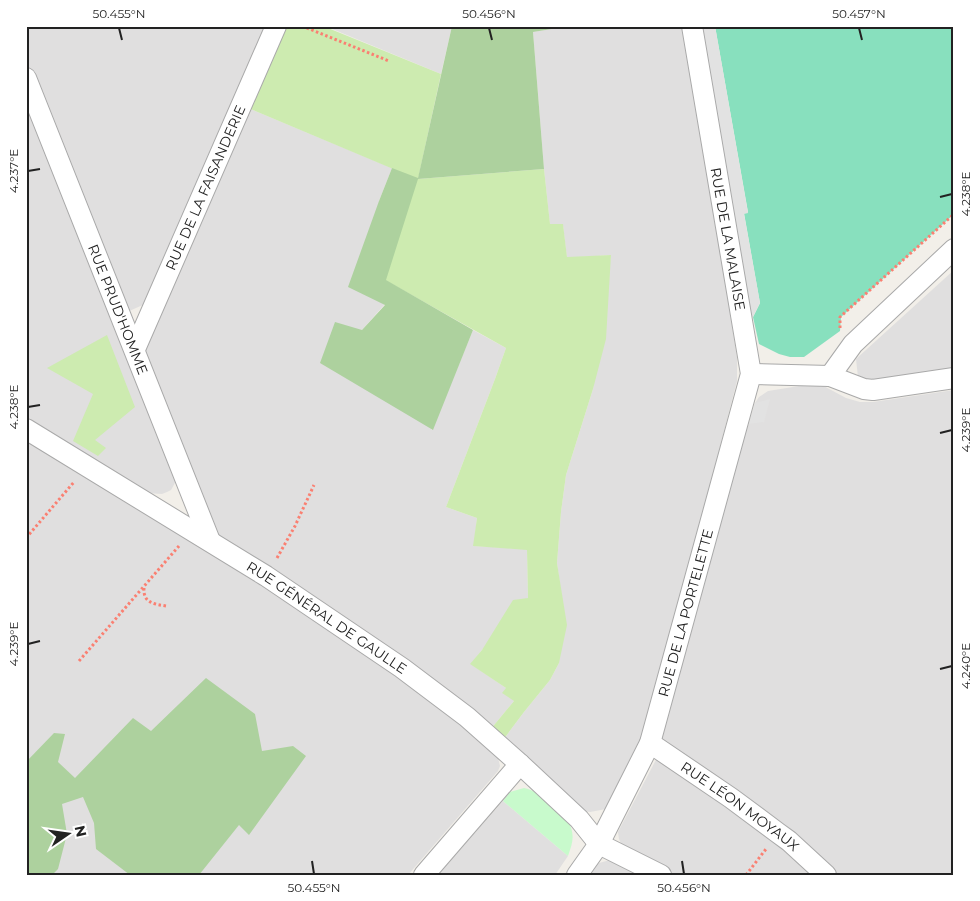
<svg xmlns="http://www.w3.org/2000/svg" width="980" height="901" font-family="Montserrat,sans-serif">
	<rect width="100%" height="100%" fill="#f2efe9"/>
	<g fill="#e0dfdf">
		<polygon points="26,26 267,26 145,304 127,312 26,62"/>
		<polygon points="325,26 452,26 441,74"/>
		<polygon points="558,26 682,26 714,211 737,357 737,381 646,733 606,809 590,812 580,810 503,740 524,712 550,680 559,663 560,585 557,563 561,512 566,475 593,389 611,255 567,258 563,225 550,225 544,169 533,32 558,28"/>
		<polygon points="26,101 176,481 171,490 167,492 162,494 147,493 26,421"/>
		<polygon points="248,108 392,168 379,201 385,304 362,330 432,430 473,330 506,348 495,379 446,507 477,518 474,546 527,549 528,598 482,650 471,664 506,688 514,701 490,730 215,535 145,352 148,337"/>
		<polygon points="954,270 954,369 867,382 858,377 856,359"/>
		<polygon points="818,383 846,398 860,402 873,402 954,390 954,875 834,875 658,737 738,445 749,424 755,403 759,397 768,391"/>
		<polygon points="26,438 262,581 462,721 497,754 500,766 498,771 408,875 26,875"/>
		<polygon points="658,756 818,875 673,875 629,853 623,848 619,839 618,832"/>
		<polygon points="503,801 568,856 555,875 438,875"/>
		<polygon points="610,860 648,875 584,875 590,869 599,863"/>
	</g>
	<g fill="#cdebb0">
		<polygon points="284,26 323,26 441,74 418,179 544,169 550,224 563,224 567,257 611,255 606,339 593,389 566,475 561,512 557,563 567,625 559,663 550,680 524,712 503,740 490,730 514,701 502,693 506,688 470,664 482,650 513,600 528,598 527,550 473,546 477,518 446,507 495,379 506,348 385,280 417,179 248,108"/>
		<polygon points="107,335 135,407 95,440 106,448 98,456 73,441 93,394 47,368"/>
	</g>
	<g fill="#add19e">
		<polygon points="452,26 558,26 558,28 533,32 544,169 418,179 386,280 473,330 433,430 320,363 335,322 362,330 385,305 348,287 379,201 392,168 418,178"/>
		<polygon points="206,678 255,714 262,751 293,746 306,756 249,835 239,825 199,875 130,875 96,849 94,823 83,797 62,804 67,834 58,869 52,875 26,875 26,762 54,733 65,734 58,762 75,778 133,718 151,731"/>
	</g>
	<path fill="#c8facc" d="M524,788C542,791 558,812 570,825C575,837 572,844 568,856L503,801L510,792Z"/>
	<polygon fill="#88e0be" points="715,26 954,26 954,214 841,317 840,331 804,357 790,357 779,354 759,344 753,317 760,303 744,213 748,212"/>
	<g fill="#e2e2e2">
		<polygon points="692,26 715,26 748,213 744,214 760,303 753,317 741,316"/>
		<polygon points="770,399 764,422 749,424 755,403"/>
	</g>
	<g fill="none" stroke-linecap="round" stroke-linejoin="round">
		<g stroke="#a9a9a9" stroke-width="22">
			<g id="street">
				<path id="s1" d="M26,78L210,541"/>
				<path id="s2" d="M135,349L276,26"/>
				<polyline points="751,374 830,376 864,389 873,390 954,378"/>
				<polyline points="830,376 853,344 954,249"/>
				<path id="s3" d="M26,429L266,576L402,668L467,717L520,764L579,819L599,844L661,875"/>
				<path id="s4" d="M650,743L731,798L778,833L789,841L826,875"/>
				<polyline points="424,875 520,764"/>
				<path id="s5" d="M577,875L599,844L650,743L751,374L692,26"/>
			</g>
		</g>
		<g stroke="#fa8072" stroke-width="3" stroke-dasharray="2.5 2.5" stroke-linecap="butt">
			<polyline points="302,26 389,61"/>
			<polyline points="840,328 840,317 954,214"/>
			<polyline points="26,538 74,482"/>
			<polyline points="277,558 295,526 314,485"/>
			<path d="M144,588C143,603 154,604 166,606"/>
			<polyline points="79,661 179,546"/>
			<polyline points="746,875 766,849"/>
		</g>
		<use href="#street" stroke="#fff" stroke-width="20"/>
	</g>
	<path fill="none" stroke="#222" stroke-width="2" d="M119,28L122,40M489,28L492,40M859,28L862,40M28,171L40,169M940,197L952,194M28,407L40,405M940,433L952,430M28,644L40,641M940,669L952,666M312,861L314,874M682,861L684,874"/>
	<g text-anchor="middle" dominant-baseline="central" stroke-width="4.5" stroke-linejoin="round" paint-order="stroke">
		<g font-size="14" fill="#222" stroke="#fff">
			<text stroke="none"><textPath href="#s2" startOffset="176">RUE DE LA FAISANDERIE</textPath></text>
			<text transform="translate(728 239) rotate(80)">RUE DE LA MALAISE</text>
			<text stroke="none"><textPath href="#s1" startOffset="249">RUE PRUD'HOMME</textPath></text>
			<text stroke="none"><textPath href="#s5" startOffset="286">RUE DE LA PORTELETTE</textPath></text>
			<text stroke="none"><textPath href="#s3" startOffset="355">RUE GÉNÉRAL DE GAULLE</textPath></text>
			<text stroke="none"><textPath href="#s4" startOffset="110">RUE LÉON MOYAUX</textPath></text>
		</g>
	</g>
	<rect width="980" height="901" fill="none" stroke="#ffffff" stroke-width="55"/>
	<g transform="translate(68 834) rotate(77)" stroke="#ffffff" stroke-width="4" paint-order="stroke">
	<path d="M0-4L9 19L0 12L-9 19Z" fill="#222222"/>
	<text y="-8" font-size="14" font-weight="bold" text-anchor="middle" fill="#222222">N</text>
	</g>
	<rect x="28" y="28" width="924" height="846" fill="none" stroke="#222" stroke-width="2"/>
	<g font-size="12" text-anchor="middle" fill="#222">
		<text x="119" y="18">50.455°N</text>
		<text x="489" y="18">50.456°N</text>
		<text x="859" y="18">50.457°N</text>
		<text transform="translate(14 171) rotate(-90)" y="4">4.237°E</text>
		<text transform="translate(966 194) rotate(-90)" y="4">4.238°E</text>
		<text transform="translate(14 407) rotate(-90)" y="4">4.238°E</text>
		<text transform="translate(966 430) rotate(-90)" y="4">4.239°E</text>
		<text transform="translate(14 644) rotate(-90)" y="4">4.239°E</text>
		<text transform="translate(966 666) rotate(-90)" y="4">4.240°E</text>
		<text x="314" y="892">50.455°N</text>
		<text x="684" y="892">50.456°N</text>
	</g>
</svg>
